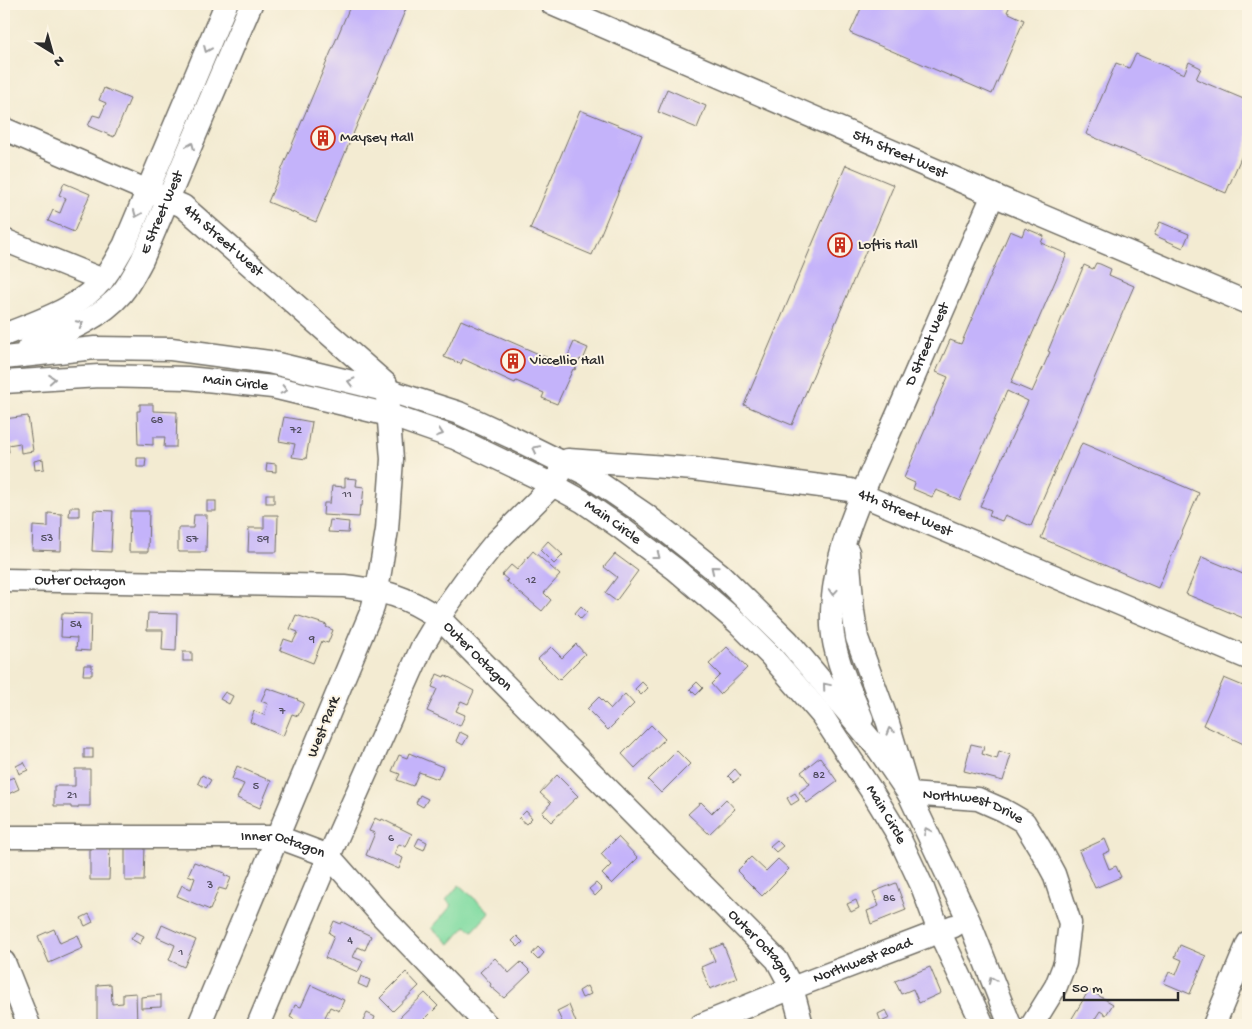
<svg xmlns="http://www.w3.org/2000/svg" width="1252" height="1029" font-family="'Gochi Hand',sans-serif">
	<rect width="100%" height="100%" fill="#fcf5e5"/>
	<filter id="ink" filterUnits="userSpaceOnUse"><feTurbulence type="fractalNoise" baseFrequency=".02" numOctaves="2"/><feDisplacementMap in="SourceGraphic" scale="10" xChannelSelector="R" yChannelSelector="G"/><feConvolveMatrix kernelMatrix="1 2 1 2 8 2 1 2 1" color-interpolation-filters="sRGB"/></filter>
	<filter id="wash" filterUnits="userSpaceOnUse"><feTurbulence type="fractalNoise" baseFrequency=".0096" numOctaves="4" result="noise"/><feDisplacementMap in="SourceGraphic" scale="20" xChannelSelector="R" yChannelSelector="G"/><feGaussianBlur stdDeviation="1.12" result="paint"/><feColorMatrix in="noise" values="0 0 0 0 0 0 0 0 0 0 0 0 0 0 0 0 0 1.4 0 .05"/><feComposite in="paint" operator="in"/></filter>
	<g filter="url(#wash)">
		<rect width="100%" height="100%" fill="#f3ebd2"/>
		<polygon fill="#80dba1" stroke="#568366" points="459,885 490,912 473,931 466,926 450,944 432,928 452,905 446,900"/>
		<g id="blocks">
			<g fill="#c4b3fa">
				<polygon points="351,4 408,4 316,222 268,202"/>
				<polygon points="863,4 1011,4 1007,12 1024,20 992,94 850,33"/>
				<polygon points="1136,54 1184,74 1189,62 1201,68 1196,79 1246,100 1243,108 1248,110 1248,141 1226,193 1086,134 1116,63 1129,68"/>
				<polygon points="104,88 130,99 114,137 88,126 93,115 100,117 106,103 99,100"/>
				<polygon points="667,89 706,106 697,128 658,112"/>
				<polygon points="580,110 642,135 592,255 530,229"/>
				<polygon points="846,165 894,185 792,425 744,405"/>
				<polygon points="64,183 90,194 74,232 48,221 53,210 60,213 66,198 59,195"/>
				<polygon points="1160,222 1189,234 1183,248 1154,235"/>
				<polygon points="1025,228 1044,236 1041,243 1067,254 1011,383 1032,392 1050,352 1048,351 1084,265 1093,269 1096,263 1100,264 1111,269 1109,275 1134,286 1031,526 1005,515 1002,521 989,516 991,510 980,506 1028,401 1007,391 960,500 936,490 932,497 913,489 915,483 904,478 948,377 936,372 950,340 961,344 1010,231 1022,236"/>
				<polygon points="461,320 564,365 574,342 588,348 583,360 580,359 575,370 573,369 557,404 542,398 544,393 516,381 515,383 463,359 461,364 444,357"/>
				<polygon points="140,404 153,404 153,411 177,412 176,447 164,447 165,437 153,437 153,445 138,444 137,411 140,411"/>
				<polygon points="28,416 33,451 21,453 20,443 8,445 9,452 4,453 4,419"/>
				<polygon points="284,417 312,422 306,459 292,457 295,444 279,441"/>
				<polygon points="1082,443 1199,493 1158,588 1041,538"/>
				<polygon points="137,458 146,458 145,467 137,467"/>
				<polygon points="43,459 44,469 35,470 34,461"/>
				<polygon points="267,463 276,464 276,472 266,471"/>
				<polygon points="345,478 357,479 356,486 364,487 362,506 360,506 359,517 323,515 324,503 330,503 332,486 345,487"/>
				<rect x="266" y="494" width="8" height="9"/>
				<rect x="207" y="501" width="9" height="10"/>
				<polygon points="70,507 79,507 79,516 69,516"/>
				<polygon points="94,510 113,511 111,552 92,551"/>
				<polygon points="130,511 149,511 148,552 129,552"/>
				<polygon points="48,513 62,514 61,551 32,550 33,526 48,527"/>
				<polygon points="194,515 207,515 206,552 178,552 178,528 193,528"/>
				<polygon points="264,515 278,515 277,552 248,552 249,528 264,528"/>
				<polygon points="330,520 349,522 348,533 328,532"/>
				<polygon points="548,541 563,555 554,564 540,550"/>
				<polygon points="533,551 560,575 544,593 551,600 542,611 506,581 508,580 502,575 511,565 517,570"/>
				<polygon points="615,554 638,571 616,601 605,593 617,577 604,567"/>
				<polygon points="1202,557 1243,574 1248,562 1248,620 1186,594"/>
				<polygon points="581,606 587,612 581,619 575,613"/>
				<polygon points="62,613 91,614 90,651 76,650 77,638 61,637"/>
				<polygon points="148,613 177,614 176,651 162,650 163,630 147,630"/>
				<polygon points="296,615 327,625 326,627 333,630 328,643 322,641 313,663 280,650 284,639 293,642 298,632 290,629"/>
				<polygon points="576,644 585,654 559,680 538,659 551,647 562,658"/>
				<polygon points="727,647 747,668 720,694 711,684 720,675 709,664"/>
				<rect x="183" y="652" width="9" height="9"/>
				<polygon points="84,665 92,665 92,675 83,675"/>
				<polygon points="437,674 444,677 445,675 474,691 468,704 461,701 456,711 465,715 460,726 427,711 437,689 432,687"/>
				<polygon points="1224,678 1248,688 1248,746 1203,725"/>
				<polygon points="642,682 648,688 641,695 635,689"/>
				<polygon points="697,682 703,688 696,695 690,689"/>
				<polygon points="267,688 298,699 297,700 304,703 298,716 292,714 283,736 250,722 254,711 264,715 268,704 261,701"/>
				<polygon points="225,692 233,696 229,704 220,699"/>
				<polygon points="625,694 634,704 608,730 587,709 599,697 611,709"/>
				<polygon points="651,725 665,739 635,768 622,754"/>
				<polygon points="460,732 468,736 463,745 456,741"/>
				<polygon points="971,744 984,747 982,754 997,759 999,751 1011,755 1003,781 964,771"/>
				<rect x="84" y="749" width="9" height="9"/>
				<polygon points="677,751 690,764 661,793 648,780"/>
				<polygon points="409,753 443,767 438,779 419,772 413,786 397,780 400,774 392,771 399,755 407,758"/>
				<polygon points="820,757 837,781 807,803 799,792 810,784 801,772"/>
				<polygon points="24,762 28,770 19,774 16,766"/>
				<polygon points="237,766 271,781 260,808 237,798 244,784 232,779"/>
				<polygon points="75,769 90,769 90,806 78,806 78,808 71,808 71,806 54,806 54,786 75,786"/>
				<polygon points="735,769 741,776 734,782 728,776"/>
				<polygon points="202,775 211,780 206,788 198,783"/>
				<polygon points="557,775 578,796 551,822 542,813 551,803 540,793"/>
				<polygon points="14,777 19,789 4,796 4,781"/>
				<polygon points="795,793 799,800 791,805 787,798"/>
				<polygon points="420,795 428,799 423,807 416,803"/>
				<polygon points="726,799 735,809 709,834 688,814 701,802 712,813"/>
				<polygon points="526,811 532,818 526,824 519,818"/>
				<polygon points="375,818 381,821 382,819 412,834 406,847 399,844 394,854 403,858 399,869 366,855 375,833 369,831"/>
				<polygon points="618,837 638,858 612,884 602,874 611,865 601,854"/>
				<polygon points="419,838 427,842 424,850 415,846"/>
				<polygon points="1105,839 1110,851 1103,854 1109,869 1116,866 1121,877 1095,888 1079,851"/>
				<polygon points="777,840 783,846 776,852 770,846"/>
				<polygon points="90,845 110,845 109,880 90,880"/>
				<polygon points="125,846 145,846 144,881 125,881"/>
				<polygon points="751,857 766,871 778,859 789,869 762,896 737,871"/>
				<polygon points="194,862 225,873 224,875 231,878 226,890 219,888 210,910 177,896 182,885 191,889 195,878 188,875"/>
				<polygon points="596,883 602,889 595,896 589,889"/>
				<polygon points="896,883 906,910 871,924 867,911 879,906 873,892"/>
				<polygon points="856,900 859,908 851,912 847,904"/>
				<polygon points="89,914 93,922 85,926 81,918"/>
				<polygon points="334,921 341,924 342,922 371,936 365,950 358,947 353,957 363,961 358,972 325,958 334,936 329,933"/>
				<polygon points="162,925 196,940 184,967 169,960 175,945 157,937"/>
				<polygon points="54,929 60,943 78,935 83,948 49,963 38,936"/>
				<polygon points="136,932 144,936 140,944 131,939"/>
				<polygon points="517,936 523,942 518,947 512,941"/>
				<polygon points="723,944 737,978 710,989 701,967 715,961 710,949"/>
				<polygon points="1180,945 1206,956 1190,994 1164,983 1169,972 1176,975 1182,960 1175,957"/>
				<polygon points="538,947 544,953 538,960 532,954"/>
				<polygon points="495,958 509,973 521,962 531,972 504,998 490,986 491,984 480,972"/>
				<polygon points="930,967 941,993 919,1003 913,989 901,994 895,981"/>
				<polygon points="406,972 419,986 393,1011 380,998"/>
				<polygon points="361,976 370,980 367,988 358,984"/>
				<polygon points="111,984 112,1004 123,1003 123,994 136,993 137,1025 97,1025 97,985"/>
				<polygon points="311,985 344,1000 339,1011 330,1007 325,1017 332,1020 330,1025 303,1025 290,1017 295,1005 301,1007"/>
				<polygon points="587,986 591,994 582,998 579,991"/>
				<polygon points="1089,990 1113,1004 1106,1015 1100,1011 1091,1025 1068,1025"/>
				<polygon points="425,993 438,1006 419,1025 406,1025 399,1018"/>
				<polygon points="161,995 161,1007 141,1008 141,997"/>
				<polygon points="569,1005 577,1025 555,1025 562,1022 557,1011"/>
				<polygon points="886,1010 890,1018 881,1022 878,1014"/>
				<polygon points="367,1013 375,1017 372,1025 363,1021"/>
			</g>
		</g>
	</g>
	<g filter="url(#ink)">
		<use href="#blocks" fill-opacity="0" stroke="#716e65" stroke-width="1"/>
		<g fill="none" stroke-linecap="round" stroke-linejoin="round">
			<g stroke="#716e65" stroke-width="25">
				<g id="minor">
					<path id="s1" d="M552,4L993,195L1248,303"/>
					<path id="s2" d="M4,129L183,206L386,384L392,459L387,530L377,590L372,610L199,1025"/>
					<polyline points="4,240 103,280"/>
					<path d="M4,335C38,321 79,309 103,279C112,269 117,257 124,246L226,4"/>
					<path id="s3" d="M28,348C60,334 98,321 122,293C130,283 136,271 142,260L251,4"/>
					<polyline points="4,358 95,348 171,349 269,362 393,392 459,413 511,437 586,474 646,515 720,574 788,641 879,750 909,794"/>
					<path id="s4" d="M4,382L99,376L187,378L273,387L389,415L455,438L553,485L582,501L621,528L675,569L738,623L771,656L821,714L871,790L897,833L922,886L939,931L983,1025"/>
					<polyline points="848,552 853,611 857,638 888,723 909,794 969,921 1010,1025"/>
					<path id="s5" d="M4,580L344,586C386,591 404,595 440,619L777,960L792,988L802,1025"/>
					<path id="s6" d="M862,719C850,689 834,659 832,626C829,551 870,478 899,411C930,339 962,267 993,195"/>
					<path id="s7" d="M909,794L978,799L1003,810L1024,822L1041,850L1054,874L1070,923L1065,963L1056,986L1032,1025"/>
					<path id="s8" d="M4,837H278L329,856L381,915L487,1025"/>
					<polyline points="4,962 29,1025"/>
					<path id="s9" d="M258,1025L329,856L422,647L446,607L469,575L494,544L553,485L568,460L694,469L850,490L1248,658"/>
					<path id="s10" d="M701,1025L792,988L954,926"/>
					<polyline points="1214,1025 1248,943"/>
				</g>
			</g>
			<use href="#minor" stroke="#fff" stroke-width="22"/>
		</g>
		<defs><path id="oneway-chevron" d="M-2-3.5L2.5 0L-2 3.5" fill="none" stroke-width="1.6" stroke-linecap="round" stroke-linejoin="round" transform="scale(1.25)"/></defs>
		<g stroke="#a0a0a0">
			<use href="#oneway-chevron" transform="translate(207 49) rotate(113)"/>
			<use href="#oneway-chevron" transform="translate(191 146) rotate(-67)"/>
			<use href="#oneway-chevron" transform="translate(137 214) rotate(113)"/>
			<use href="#oneway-chevron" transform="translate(80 324) rotate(-27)"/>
			<use href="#oneway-chevron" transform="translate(52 379) rotate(-4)"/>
			<use href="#oneway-chevron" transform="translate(351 382) rotate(-166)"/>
			<use href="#oneway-chevron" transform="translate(284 390) rotate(13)"/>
			<use href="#oneway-chevron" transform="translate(440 433) rotate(19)"/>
			<use href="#oneway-chevron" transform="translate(536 449) rotate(-153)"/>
			<use href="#oneway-chevron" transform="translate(657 556) rotate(37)"/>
			<use href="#oneway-chevron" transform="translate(714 569) rotate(-141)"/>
			<use href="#oneway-chevron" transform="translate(833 592) rotate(94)"/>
			<use href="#oneway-chevron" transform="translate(826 686) rotate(-130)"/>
			<use href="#oneway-chevron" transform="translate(890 731) rotate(-106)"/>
			<use href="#oneway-chevron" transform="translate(927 831) rotate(-116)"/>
			<use href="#oneway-chevron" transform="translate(992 980) rotate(-112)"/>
		</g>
	</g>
	<defs>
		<g id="building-ring" transform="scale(1.25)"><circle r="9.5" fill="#fcf5e5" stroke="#c8321e" stroke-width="1.5"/><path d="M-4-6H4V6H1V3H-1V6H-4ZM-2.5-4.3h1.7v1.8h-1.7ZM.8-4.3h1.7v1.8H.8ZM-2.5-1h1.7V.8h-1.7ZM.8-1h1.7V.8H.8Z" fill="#c8321e"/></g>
	</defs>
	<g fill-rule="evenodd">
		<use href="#building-ring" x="323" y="138"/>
		<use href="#building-ring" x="840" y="245"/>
		<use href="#building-ring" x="513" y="361"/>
	</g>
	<g text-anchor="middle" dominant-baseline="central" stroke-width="4" stroke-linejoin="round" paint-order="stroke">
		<g font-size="12" fill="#514d5f">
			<text x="157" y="421">68</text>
			<text x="296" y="431">72</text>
			<text x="347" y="495">11</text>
			<text x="47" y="539">53</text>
			<text x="192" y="540">57</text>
			<text x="263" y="540">59</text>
			<text x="531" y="581">12</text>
			<text x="76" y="625">54</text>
			<text x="312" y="640">9</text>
			<text x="282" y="712">7</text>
			<text x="819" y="776">82</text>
			<text x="256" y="787">5</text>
			<text x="72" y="796">21</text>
			<text x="391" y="839">6</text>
			<text x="210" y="886">3</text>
			<text x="889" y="899">86</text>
			<text x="350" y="941">4</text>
			<text x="181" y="953">1</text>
		</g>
		<g font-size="15" fill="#2b2b2b" stroke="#fcf5e5" text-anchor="start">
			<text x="340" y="138">Maysey Hall</text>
			<text x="858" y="245">Loftis Hall</text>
			<text x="530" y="361">Viccellio Hall</text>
		</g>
		<g font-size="15" fill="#2b2b2b" stroke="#fcf5e5">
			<text stroke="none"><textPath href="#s1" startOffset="379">5th Street West</textPath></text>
			<text stroke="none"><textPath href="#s3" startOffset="200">E Street West</textPath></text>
			<text stroke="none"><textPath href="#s2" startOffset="248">4th Street West</textPath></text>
			<text stroke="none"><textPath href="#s6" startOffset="398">D Street West</textPath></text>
			<text stroke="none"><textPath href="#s4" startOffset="232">Main Circle</textPath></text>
			<text stroke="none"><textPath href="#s9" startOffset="994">4th Street West</textPath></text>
			<text stroke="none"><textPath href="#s4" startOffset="638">Main Circle</textPath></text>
			<text stroke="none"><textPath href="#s5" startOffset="76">Outer Octagon</textPath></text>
			<text stroke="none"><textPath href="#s5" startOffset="496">Outer Octagon</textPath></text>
			<text transform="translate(324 727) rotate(-68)">West Park</text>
			<text stroke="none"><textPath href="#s7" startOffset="66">Northwest Drive</textPath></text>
			<text stroke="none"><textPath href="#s4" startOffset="1042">Main Circle</textPath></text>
			<text stroke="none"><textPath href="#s8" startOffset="280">Inner Octagon</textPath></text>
			<text stroke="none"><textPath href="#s5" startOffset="901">Outer Octagon</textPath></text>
			<text stroke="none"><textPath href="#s10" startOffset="174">Northwest Road</textPath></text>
		</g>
	</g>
	<rect width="1252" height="1029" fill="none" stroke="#fcf5e5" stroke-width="20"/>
	<g transform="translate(52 52) rotate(143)" stroke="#fcf5e5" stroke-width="4" paint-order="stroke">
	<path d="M0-4L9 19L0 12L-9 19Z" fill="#2b2b2b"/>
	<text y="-8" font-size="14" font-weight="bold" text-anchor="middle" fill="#2b2b2b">N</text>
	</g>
	<path d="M1064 992v8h114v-8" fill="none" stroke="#2b2b2b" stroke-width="2.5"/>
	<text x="1072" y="992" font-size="15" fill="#2b2b2b" stroke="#fcf5e5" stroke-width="4" paint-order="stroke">50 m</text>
</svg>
